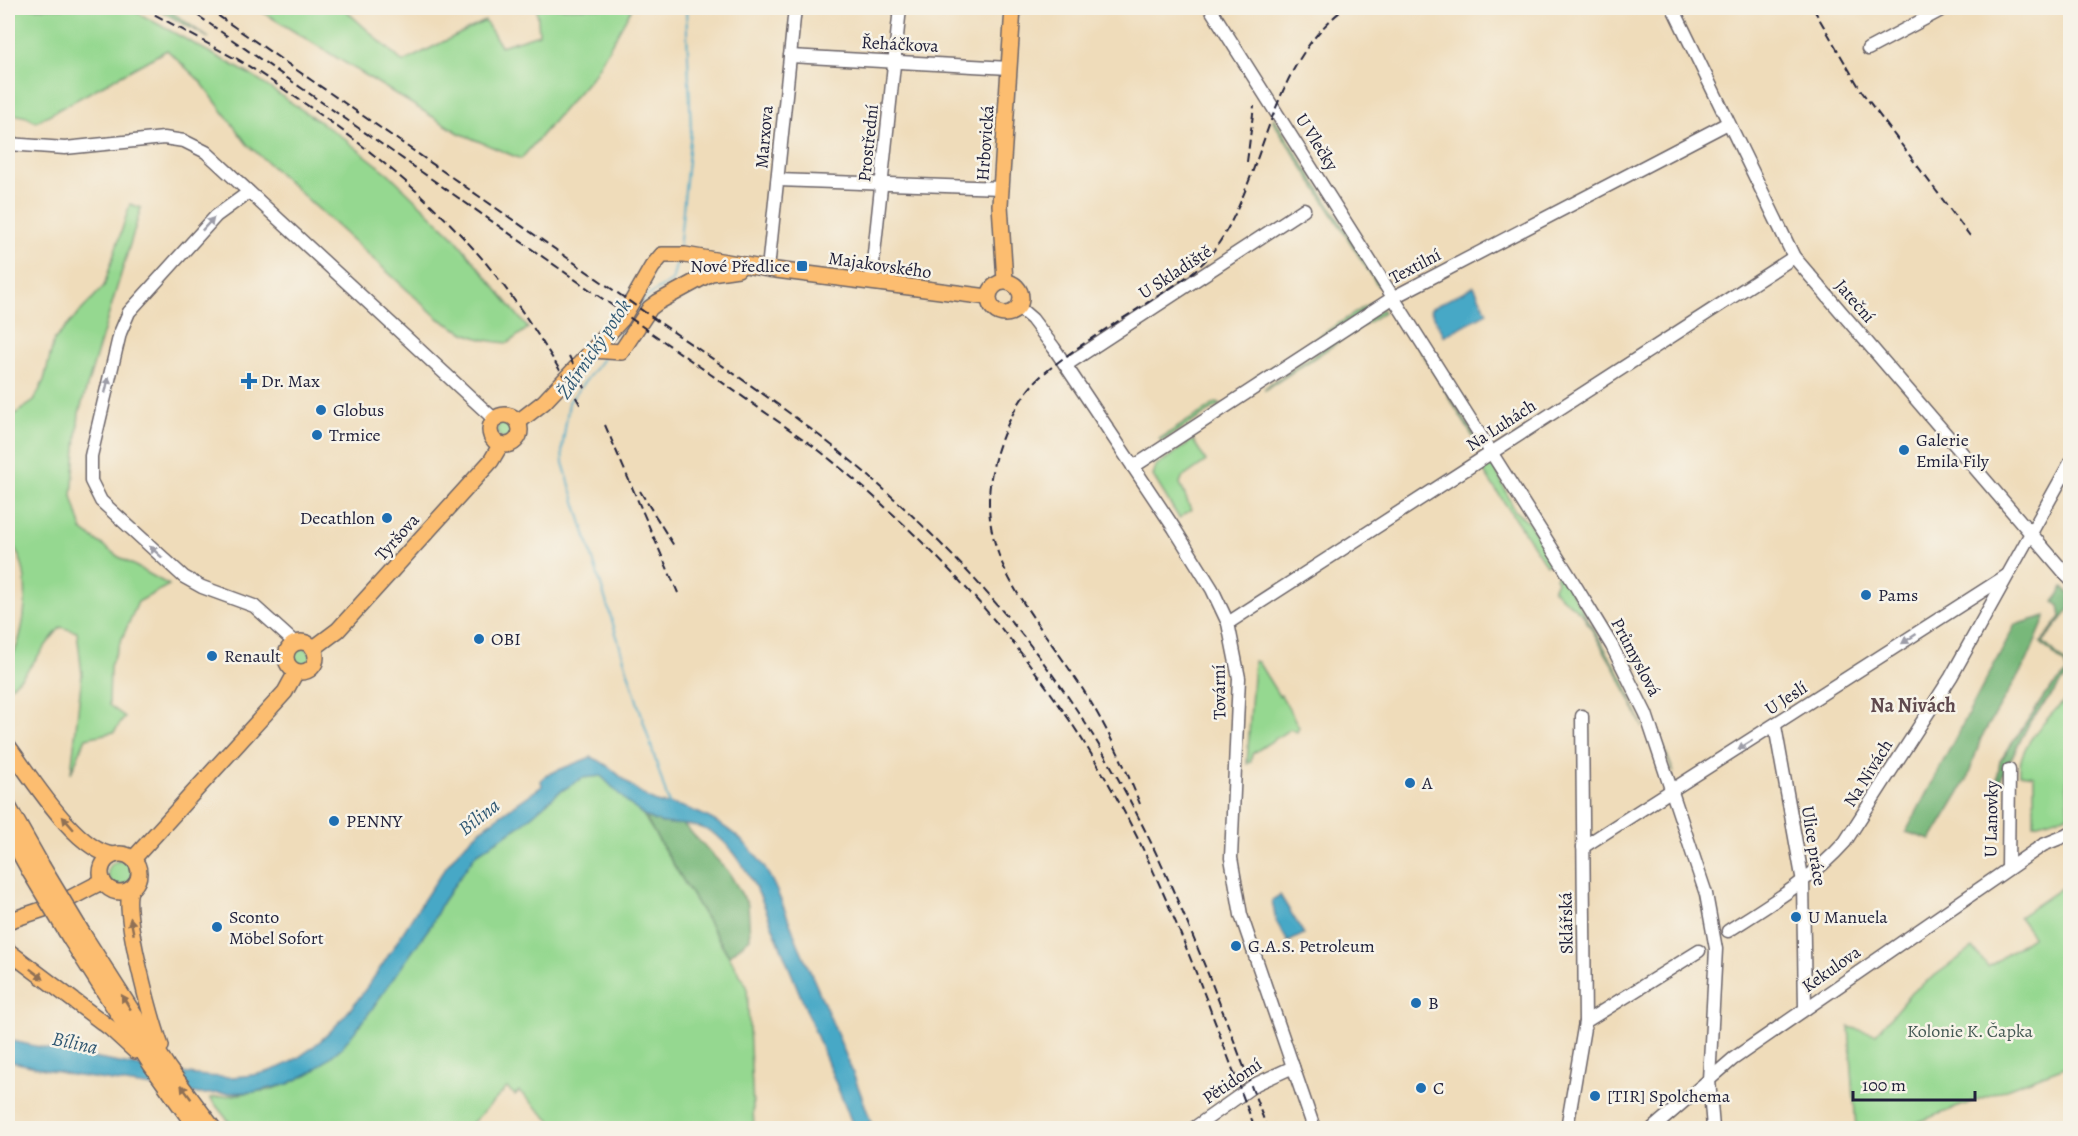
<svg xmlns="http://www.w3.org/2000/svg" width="2078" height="1136" font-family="Alegreya,serif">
	<rect width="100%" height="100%" fill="#f7f3e8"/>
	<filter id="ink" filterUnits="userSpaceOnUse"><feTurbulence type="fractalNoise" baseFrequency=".0167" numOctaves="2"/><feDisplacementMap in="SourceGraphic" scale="12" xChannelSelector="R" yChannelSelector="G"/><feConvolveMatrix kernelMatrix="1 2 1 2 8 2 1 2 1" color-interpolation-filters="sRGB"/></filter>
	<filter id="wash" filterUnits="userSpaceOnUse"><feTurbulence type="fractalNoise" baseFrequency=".008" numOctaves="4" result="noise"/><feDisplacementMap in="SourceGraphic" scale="24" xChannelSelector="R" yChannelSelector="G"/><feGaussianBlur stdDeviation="1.35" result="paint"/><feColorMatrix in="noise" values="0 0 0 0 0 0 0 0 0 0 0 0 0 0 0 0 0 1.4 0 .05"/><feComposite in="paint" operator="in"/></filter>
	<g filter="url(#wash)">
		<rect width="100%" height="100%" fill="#efdcba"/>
		<g fill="#95d890" stroke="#5c7d66" stroke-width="1.5">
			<path d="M8,8H129L249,74L342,137L389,174L455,238L528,328L508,343C478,341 464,334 438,318L247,144L201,82L167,50L36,122L27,117L8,113Z"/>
			<polygon points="256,8 343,8 403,62 485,21 501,46 539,34 537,8 632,8 595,73 521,159 459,133"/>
			<polygon points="1274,118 1380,285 1378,286 1273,121"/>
			<path d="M130,204L141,208L79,413L72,496L82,530L119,557L169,585L138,602L110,666L109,705L125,717L114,732L86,738L71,773L82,674L77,632L61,627C41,648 31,672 8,689V662C25,642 29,589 22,564C19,553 8,541 8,530C5,493 7,455 8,419L34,401L44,380L54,340L104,286Z"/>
			<polygon points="1372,302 1374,305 1261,378 1256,377"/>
			<polygon points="1382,309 1384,312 1265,390 1265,388"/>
			<polygon points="1399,315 1475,436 1473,437"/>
			<polygon points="1216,403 1221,404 1162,441 1159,439"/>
			<circle cx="506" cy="430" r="9"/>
			<polygon points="1193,440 1206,461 1182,478 1180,483 1191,510 1179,518 1153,476 1156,466"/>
			<polygon points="1486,464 1494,466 1515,511 1529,523 1553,561 1546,565 1482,469"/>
			<polygon points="1560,573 1623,679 1643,728 1619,676 1583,615 1553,590 1557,581 1555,577"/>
			<polygon points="1598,611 1636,677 1674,773"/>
			<circle cx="301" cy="657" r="10"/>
			<polygon points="1254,661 1258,662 1279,696 1281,695 1299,727 1297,732 1290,729 1252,754 1251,762 1247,764"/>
			<path d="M2070,694V762L2066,763L2069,815L2034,824V776L2020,774C2016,744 2053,715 2070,694Z"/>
			<polygon points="601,776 644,816 747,986 754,1128 558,1128 519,1091 515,1095 507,1088 467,1128 234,1128 210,1098 269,1090 288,1084 312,1072 341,1048 431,925 443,901 476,854 520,826 558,793 582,778"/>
			<circle cx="120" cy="873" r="12"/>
			<polygon points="2070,882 2070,1065 1902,1128 1856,1128 1849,1027 1876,1034 1912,992 1973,948 1988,967 2033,936 2019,917"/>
		</g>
		<g fill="#78b87a" stroke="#4d6d5a" stroke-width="1.5">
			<polygon points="155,8 166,8 209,38"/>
			<polygon points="2063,587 2070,595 2070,609 2043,642 2070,667 2070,673 2031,720 1999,782 1997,781 2000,761 2045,695 2067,673 2065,665 2041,643 2061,617 2059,606 2054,602"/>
			<polygon points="2046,616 2027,661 1981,738 1967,780 1931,840 1906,832 2015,625"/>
			<polygon points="644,816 662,823 683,824 728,871 748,905 750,938 729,956"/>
		</g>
		<g fill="#46a8c6" stroke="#346580" stroke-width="1.5">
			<polygon points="1474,286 1487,313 1444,336 1430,309"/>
			<path d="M591,757C616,766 629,790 654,801C662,805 672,804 680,806C702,813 723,824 740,839C773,867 783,908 799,946C826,1007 852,1066 873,1128H854L761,898C747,871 727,831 694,826C677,823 661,826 645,816C629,807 614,788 601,776L582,778L558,793L520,826L476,854L443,901L431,925L362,1023L341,1048L312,1072L288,1084L254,1092L200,1094L72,1075L8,1061V1040C57,1051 105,1061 154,1069C189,1074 223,1081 258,1074C350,1056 401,919 457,853C480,826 513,807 542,786L541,780L546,775Z"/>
			<polygon points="1280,895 1304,934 1288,942 1276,921 1272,900"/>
		</g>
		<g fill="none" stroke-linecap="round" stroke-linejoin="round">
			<g stroke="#46a8c6" stroke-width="2">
				<polyline points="679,250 691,130 686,8"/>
				<polyline points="612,346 646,297 672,281 677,261"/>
				<polyline points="605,356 569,402 562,449 563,463 670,807"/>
			</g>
		</g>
	</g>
	<g filter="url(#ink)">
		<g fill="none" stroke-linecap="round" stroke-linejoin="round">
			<g stroke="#6a6367" stroke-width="15">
				<g id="minor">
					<polyline points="1210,8 1570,577 1612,646 1646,714 1706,894 1716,949 1709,1080 1713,1128"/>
					<polyline points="1673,8 1794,257 2070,579"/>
					<polyline points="1868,49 1945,8"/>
					<polyline points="790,56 1009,68"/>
					<polyline points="8,144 65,148 164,138 184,141 206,152 494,419"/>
					<polyline points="778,180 1001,188"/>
					<polyline points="249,192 216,216 129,312 120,333 91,456 91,481 101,501 184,577 202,587 254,606 295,643"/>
					<polyline points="768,269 795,8"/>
					<polyline points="871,282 900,8"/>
					<polyline points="1018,307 1032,319 1054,348 1174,528 1212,589 1228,623 1239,678 1231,858 1241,915 1314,1128"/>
					<polyline points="1066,365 1304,209"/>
					<polyline points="1133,467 1394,297 1728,123"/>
					<polyline points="1228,623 1794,257"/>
					<polyline points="1775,726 1803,882 1805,1009"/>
					<polyline points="1583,847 2006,576"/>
					<polyline points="2008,868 2009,770"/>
					<path d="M1728,931C1770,904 1811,880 1845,842L1951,677L2070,463"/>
					<polyline points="1585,1022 1699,951"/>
					<polyline points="1194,1128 1256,1084 1293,1067"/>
					<polyline points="1567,1128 1585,1022 1582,716"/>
					<polyline points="1653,1128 1733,1059 2043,845 2070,834"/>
				</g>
			</g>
			<g stroke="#6a6367" stroke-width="18">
				<g id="major">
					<polyline points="1005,281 1000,205 1013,8"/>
					<circle cx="1005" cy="298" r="16"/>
					<polyline points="593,350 621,352 650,308 658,302 711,273 738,269"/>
					<circle cx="505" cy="430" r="15"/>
					<polyline points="518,422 544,402 622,319 652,267 662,255 685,255 768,269 988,297"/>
					<circle cx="301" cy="657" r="15"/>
					<polyline points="314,648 338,630 491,461 501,444"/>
					<path d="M8,746C30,775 76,852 114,855"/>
					<polyline points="8,806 42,866"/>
					<polyline points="8,832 30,872"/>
					<circle cx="120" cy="873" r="19"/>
					<polyline points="133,859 285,692 296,672"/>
					<path d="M131,889C120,908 152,1021 161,1046"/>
					<polyline points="8,921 59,904 103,881"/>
					<polyline points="83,934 169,1069 213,1128"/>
					<polyline points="71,940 151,1065 196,1128"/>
					<polyline points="8,951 110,1028 135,1051"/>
				</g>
			</g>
			<use href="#minor" stroke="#fff" stroke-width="12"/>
			<use href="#major" stroke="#fcbd6f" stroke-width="15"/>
			<g stroke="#22223b" stroke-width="2" stroke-dasharray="9 4.5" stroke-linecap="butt">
				<polyline points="143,8 243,63"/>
				<path d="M187,8L816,448C949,554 1060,682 1136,835C1183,929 1217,1030 1255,1128"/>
				<path d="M207,8C347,105 487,201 626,299C708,357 794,411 870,477C936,535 997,599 1049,670C1150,807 1207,970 1267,1128"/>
				<polyline points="1813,8 1862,92 1970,236"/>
				<path d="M236,58C327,116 415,179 485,262C522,307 552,356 581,406"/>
				<polyline points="1247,162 1254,106"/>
				<polyline points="569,356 586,390"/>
				<polyline points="605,425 678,593"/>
				<polyline points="640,491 674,546"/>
				<path d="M1140,804C1123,761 1104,721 1078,682C1027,604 963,546 1000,443C1009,419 1021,395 1040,377C1074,347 1115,324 1153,299C1175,285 1198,272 1214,250C1266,178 1267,66 1345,8"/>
			</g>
			<g stroke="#6a6367" stroke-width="18" stroke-linecap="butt">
				<g id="major-bridge">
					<polyline points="42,866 83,934"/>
					<polyline points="30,872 71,940"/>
				</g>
			</g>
			<use href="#major-bridge" stroke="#fcbd6f" stroke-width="15"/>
		</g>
		<defs><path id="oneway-solid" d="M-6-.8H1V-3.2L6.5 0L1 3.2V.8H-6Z" transform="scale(1.5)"/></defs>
		<g fill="#9c9ca7">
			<use href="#oneway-solid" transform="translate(208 224) rotate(-47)"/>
			<use href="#oneway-solid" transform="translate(107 385) rotate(-77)"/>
			<use href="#oneway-solid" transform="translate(156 552) rotate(-138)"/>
			<use href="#oneway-solid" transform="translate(1909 639) rotate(147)"/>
			<use href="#oneway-solid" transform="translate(1745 745) rotate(148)"/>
		</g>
		<g fill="#8f7055">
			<use href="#oneway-solid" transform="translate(68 823) rotate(-131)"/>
			<use href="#oneway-solid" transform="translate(132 926) rotate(-101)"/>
			<use href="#oneway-solid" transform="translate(37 974) rotate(37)"/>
			<use href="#oneway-solid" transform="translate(126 1002) rotate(-122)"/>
			<use href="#oneway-solid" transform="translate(186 1092) rotate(-126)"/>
		</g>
	</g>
	<g fill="#1f6fb2" stroke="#f7f3e8" stroke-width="2">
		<rect x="796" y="260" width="12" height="12" rx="3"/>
		<path d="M246 372h6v6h6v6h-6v6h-6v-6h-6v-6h6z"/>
		<circle cx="321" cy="410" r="6"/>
		<circle cx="317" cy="435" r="6"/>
		<circle cx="1904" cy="450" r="6"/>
		<circle cx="387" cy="518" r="6"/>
		<circle cx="1866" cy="595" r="6"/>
		<circle cx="479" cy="639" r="6"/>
		<circle cx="212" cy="656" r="6"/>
		<circle cx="1410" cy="783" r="6"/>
		<circle cx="334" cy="821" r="6"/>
		<circle cx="1796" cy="917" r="6"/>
		<circle cx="217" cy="927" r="6"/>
		<circle cx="1236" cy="946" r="6"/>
		<circle cx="1416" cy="1003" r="6"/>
		<circle cx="1421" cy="1088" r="6"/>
		<circle cx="1595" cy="1096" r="6"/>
	</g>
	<g text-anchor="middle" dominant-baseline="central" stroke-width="5" stroke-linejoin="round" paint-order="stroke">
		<g font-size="18" fill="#22223b" stroke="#f7f3e8">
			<text transform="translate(900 44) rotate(3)">Řeháčkova</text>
			<text transform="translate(764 137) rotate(-85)">Marxova</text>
			<text transform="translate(1317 142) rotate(58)">U Vlečky</text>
			<text transform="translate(868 143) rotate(-84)">Prostřední</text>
			<text transform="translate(985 143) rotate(-86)">Hrbovická</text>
			<text transform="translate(880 265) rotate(8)">Majakovského</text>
			<text transform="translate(1415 266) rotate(-28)">Textilní</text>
			<text transform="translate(1175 272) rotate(-33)">U Skladiště</text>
			<text transform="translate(1855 301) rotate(49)">Jateční</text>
			<text transform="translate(1501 425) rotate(-33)">Na Luhách</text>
			<text transform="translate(397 537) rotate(-48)">Tyršova</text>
			<text transform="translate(1636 657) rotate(62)">Průmyslová</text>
			<text transform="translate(1219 692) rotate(-91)">Tovární</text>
			<text transform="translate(1786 698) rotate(-33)">U Jeslí</text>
			<text transform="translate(1868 773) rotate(-58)">Na Nivách</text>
			<text transform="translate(1991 819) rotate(-89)">U Lanovky</text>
			<text transform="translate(1814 846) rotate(81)">Ulice práce</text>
			<text transform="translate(1566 923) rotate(-91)">Sklářská</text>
			<text transform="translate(1831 969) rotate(-35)">Kekulova</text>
			<text transform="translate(1232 1081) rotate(-34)">Pětidomí</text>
		</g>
		<g font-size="18" fill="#22223b" stroke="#f7f3e8" text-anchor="start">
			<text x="790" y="266" text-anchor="end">Nové Předlice</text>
			<text x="261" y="381">Dr. Max</text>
			<text x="333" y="410">Globus</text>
			<text x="329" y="435">Trmice</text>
			<text x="1916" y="440">Galerie<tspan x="1916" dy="21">Emila Fily</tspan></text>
			<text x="375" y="518" text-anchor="end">Decathlon</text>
			<text x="1878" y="595">Pams</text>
			<text x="491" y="639">OBI</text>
			<text x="224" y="656">Renault</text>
			<text x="1422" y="783">A</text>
			<text x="346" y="821">PENNY</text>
			<text x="229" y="917">Sconto<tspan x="229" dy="21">Möbel Sofort</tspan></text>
			<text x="1808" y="917">U Manuela</text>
			<text x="1248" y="946">G.A.S. Petroleum</text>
			<text x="1428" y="1003">B</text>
			<text x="1433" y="1088">C</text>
			<text x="1607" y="1096">[TIR] Spolchema</text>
		</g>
		<g font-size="18" fill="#445954" stroke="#f7f3e8">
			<text x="1970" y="1031">Kolonie K. Čapka</text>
		</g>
		<g font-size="20" font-style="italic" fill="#305873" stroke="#f7f3e8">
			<text transform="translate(594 349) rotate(-56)">Ždírnický potok</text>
			<text transform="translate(479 817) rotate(-38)">Bílina</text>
			<text transform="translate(75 1043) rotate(12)">Bílina</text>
		</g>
		<g font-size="20" font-weight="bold" fill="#604a4f" stroke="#f7f3e8">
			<text x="1913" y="705">Na Nivách</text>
		</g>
	</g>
	<rect width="2078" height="1136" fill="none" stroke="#f7f3e8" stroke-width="30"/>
	<path d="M1853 1091v9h122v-9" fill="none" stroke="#22223b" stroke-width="3"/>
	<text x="1862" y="1091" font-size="18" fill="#22223b" stroke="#f7f3e8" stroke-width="4.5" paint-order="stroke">100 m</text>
</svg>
